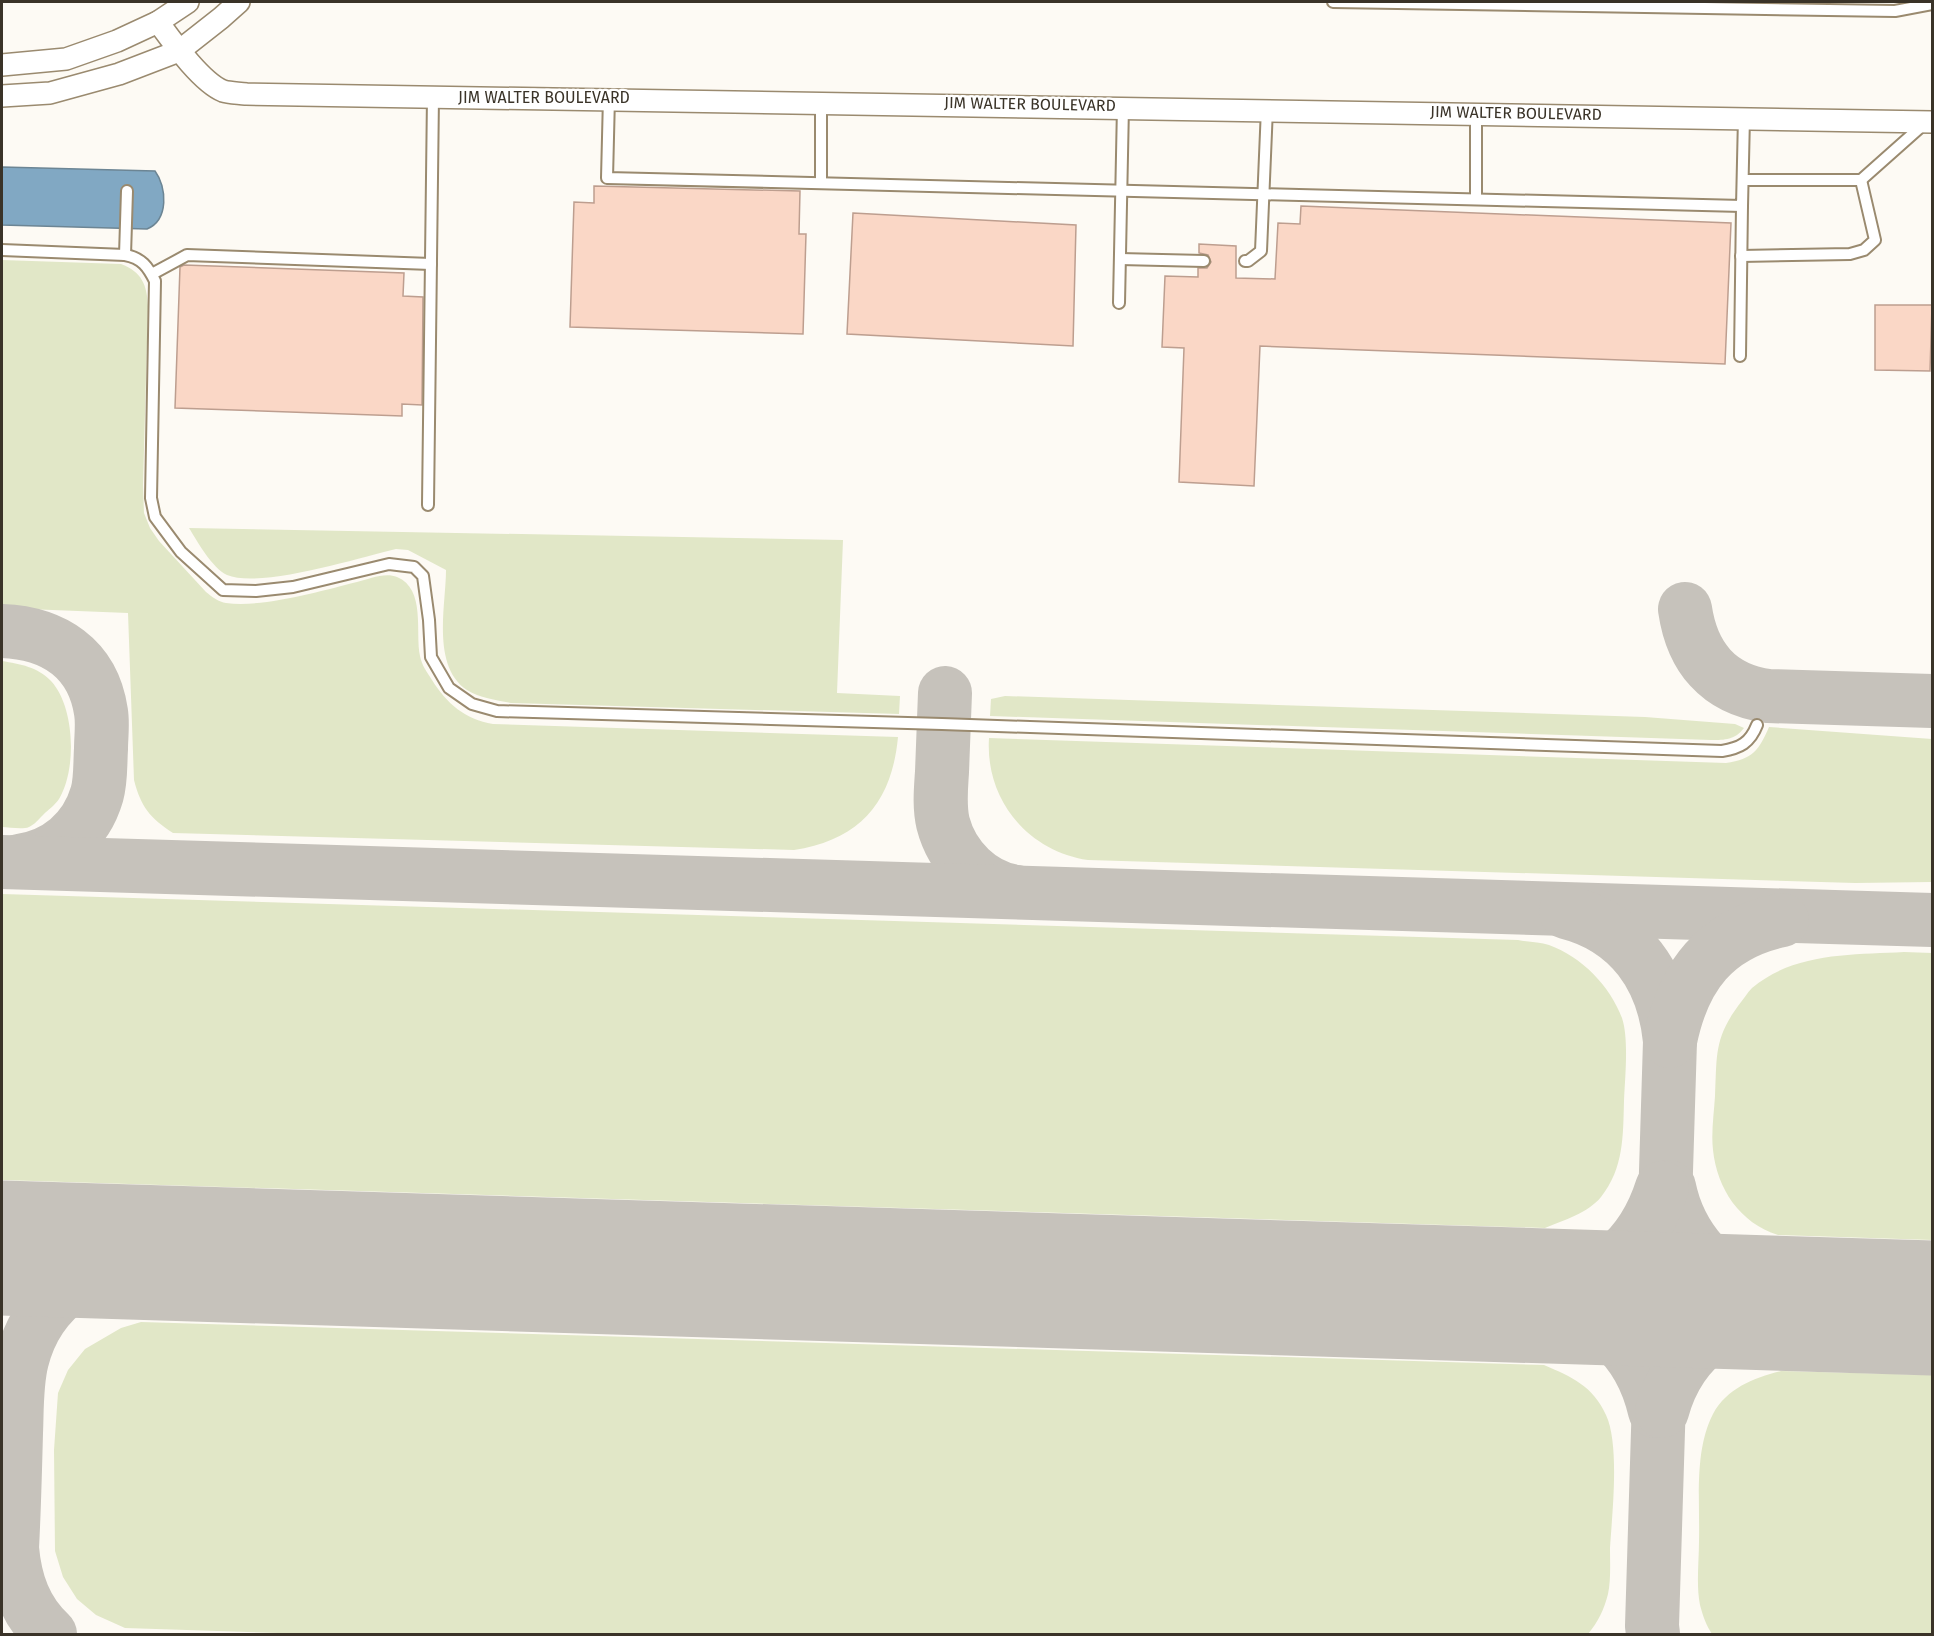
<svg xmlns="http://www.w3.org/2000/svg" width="1934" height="1636" font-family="'Fira Sans',sans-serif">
	<rect width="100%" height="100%" fill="#fdfaf4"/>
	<g fill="#e1e7c7">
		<path d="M2,260L121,264C142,272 147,285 148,306L143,485L144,513L150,528L159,541L206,592C212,597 219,602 226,603C263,608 321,591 357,582C369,579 385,572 397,577C426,589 415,632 420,656C422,666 427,672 432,680C447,704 465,719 493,724L898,737C892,802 860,840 794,850L173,833C150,818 141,807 134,780L128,613L2,608Z"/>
		<path d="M189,528L843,540L837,693L900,696L899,714L511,703C496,700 480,698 467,690C431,666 446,605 446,570L408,550L396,549C358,558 260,589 227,575C212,568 197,541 189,528Z"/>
		<path d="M2,661C20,664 38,667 51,681C75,707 77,769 59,799C55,805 48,810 43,815C39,819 34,825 29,827C22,830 9,827 2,827Z"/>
		<path d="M1005,696L1645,717L1735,724L1744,728C1735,740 1725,740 1711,740L990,716L991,699Z"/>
		<path d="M1769,727L1932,739V882L1855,883L1088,860C1028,851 985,800 989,738L1726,763C1753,759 1759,750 1769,727Z"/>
		<path d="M2,894L1518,940C1528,942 1540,942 1549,945C1582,957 1610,986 1622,1018C1629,1039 1625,1078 1624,1101C1623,1136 1624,1168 1601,1197C1588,1213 1564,1220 1545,1228L2,1180Z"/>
		<path d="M1904,952L1932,953V1240L1778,1235C1740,1223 1717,1189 1713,1150C1711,1133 1714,1113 1715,1096C1717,1056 1714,1039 1738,1006C1743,1000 1747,993 1752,988C1795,952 1852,955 1904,952Z"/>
		<path d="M141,1322L1544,1365C1572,1377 1593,1386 1606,1415C1620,1445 1612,1515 1610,1548C1610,1563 1611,1580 1608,1594C1604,1610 1598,1622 1588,1634H310L125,1628L96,1615L77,1599L63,1577L55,1551L54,1450L58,1393L68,1370L85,1349L121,1328Z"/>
		<path d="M1781,1371L1932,1375V1634H1712C1706,1625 1703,1616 1700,1605C1696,1585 1699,1561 1699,1541C1700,1500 1694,1451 1713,1414C1727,1388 1754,1378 1781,1371Z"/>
	</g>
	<path fill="#81a8c3" stroke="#6c8594" stroke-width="1.5" d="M2,167L155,171C167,187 169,220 147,229L2,225Z"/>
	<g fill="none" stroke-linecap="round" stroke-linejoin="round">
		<g stroke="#c6c2bb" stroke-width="54">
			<path d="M1685,609C1692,657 1718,689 1768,696L1932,701"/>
			<path d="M2,631C53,633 93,658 101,712C103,724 101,737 101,749C100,764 101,780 97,794C86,832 56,856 19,861"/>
			<path d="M945,693C944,719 943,745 942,772C941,788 939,806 943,823C952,858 981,887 1017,892"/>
			<polyline points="2,862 1932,920"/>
			<path d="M1566,912C1630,928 1664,978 1670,1041L1652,1626L1653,1634"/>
			<path d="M1670,1041C1683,976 1715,934 1782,920"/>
			<path d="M1669,1187C1679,1237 1716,1281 1766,1294C1789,1300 1812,1299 1835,1300C1868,1301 1900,1302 1932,1303"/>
			<path d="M1344,1285L1536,1290C1600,1285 1643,1248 1662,1188"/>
			<path d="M1520,1300C1589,1305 1639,1341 1655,1411"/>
			<path d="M1662,1411C1680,1343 1736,1308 1804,1308"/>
			<path d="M50,1634C25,1611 15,1582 12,1548C14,1510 15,1472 16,1433C17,1409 16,1383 22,1360C38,1295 95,1260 159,1258L340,1264"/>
		</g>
		<polyline stroke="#c6c2bb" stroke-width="135" points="2,1248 1932,1308"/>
	</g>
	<g fill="#fad7c6" stroke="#bd9e8f" stroke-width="1.5">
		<polygon points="594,186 800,191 799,234 806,234 803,334 570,327 574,202 594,203"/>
		<polygon points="1301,206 1731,223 1725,364 1260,346 1254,486 1179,482 1184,348 1162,347 1165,276 1198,277 1198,268 1207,268 1211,262 1208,255 1199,253 1199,244 1236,246 1236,278 1275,279 1278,223 1300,224"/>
		<polygon points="853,213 1076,225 1073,346 847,334"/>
		<polygon points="184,265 404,273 403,296 423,297 422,405 402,404 402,416 175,408 180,267"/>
		<polygon points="1875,305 1932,305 1930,371 1875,370"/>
	</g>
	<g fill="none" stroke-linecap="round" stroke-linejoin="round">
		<g stroke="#9a8a6f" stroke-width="14">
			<g id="lane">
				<polyline points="1333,2 1895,11 1932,4"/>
				<polyline points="609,97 607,178 1742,206 1744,117"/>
				<polyline points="821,100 821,183"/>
				<polyline points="1861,180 1924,124"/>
				<polyline points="1476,199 1476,112"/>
				<path d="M2,250L125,255C142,258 148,267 155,281L151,498L155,517L181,552L223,590L256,591L293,587L389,564L414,567L423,576L429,620L431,657L449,688L472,704L497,711L942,724L1722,751C1740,748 1750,743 1757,725"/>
				<polyline points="125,255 127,191"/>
				<polyline points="1741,256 1850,254 1864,250 1875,240 1861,180 1743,180"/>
				<polyline points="1120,259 1204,261"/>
				<polyline points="1245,261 1248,261 1261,251 1267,108"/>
				<polyline points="152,274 187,255 431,264"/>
				<polyline points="1119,303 1123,106"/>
				<polyline points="1740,356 1742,206"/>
				<polyline points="428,505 433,96"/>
			</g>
		</g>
		<g stroke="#9a8a6f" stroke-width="24">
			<g id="street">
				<path d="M158,22C172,41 201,82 223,91C229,93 239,93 246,94C808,100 1370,109 1932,122"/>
				<polyline points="2,65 66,59 117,41 158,22 188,2"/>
				<polyline points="2,96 50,93 119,74 179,51 221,18 239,2"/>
			</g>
		</g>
		<use href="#lane" stroke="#fff" stroke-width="10"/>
		<use href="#street" stroke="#fff" stroke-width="21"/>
	</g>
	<g text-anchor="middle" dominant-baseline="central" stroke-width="4.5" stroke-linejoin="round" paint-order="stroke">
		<g font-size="16" fill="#3a3328" stroke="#fff">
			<text x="544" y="97">JIM WALTER BOULEVARD</text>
			<text transform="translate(1030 104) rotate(1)">JIM WALTER BOULEVARD</text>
			<text transform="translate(1516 113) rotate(1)">JIM WALTER BOULEVARD</text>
		</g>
	</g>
	<rect width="1934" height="1636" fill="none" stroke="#3a3328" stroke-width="6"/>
</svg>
